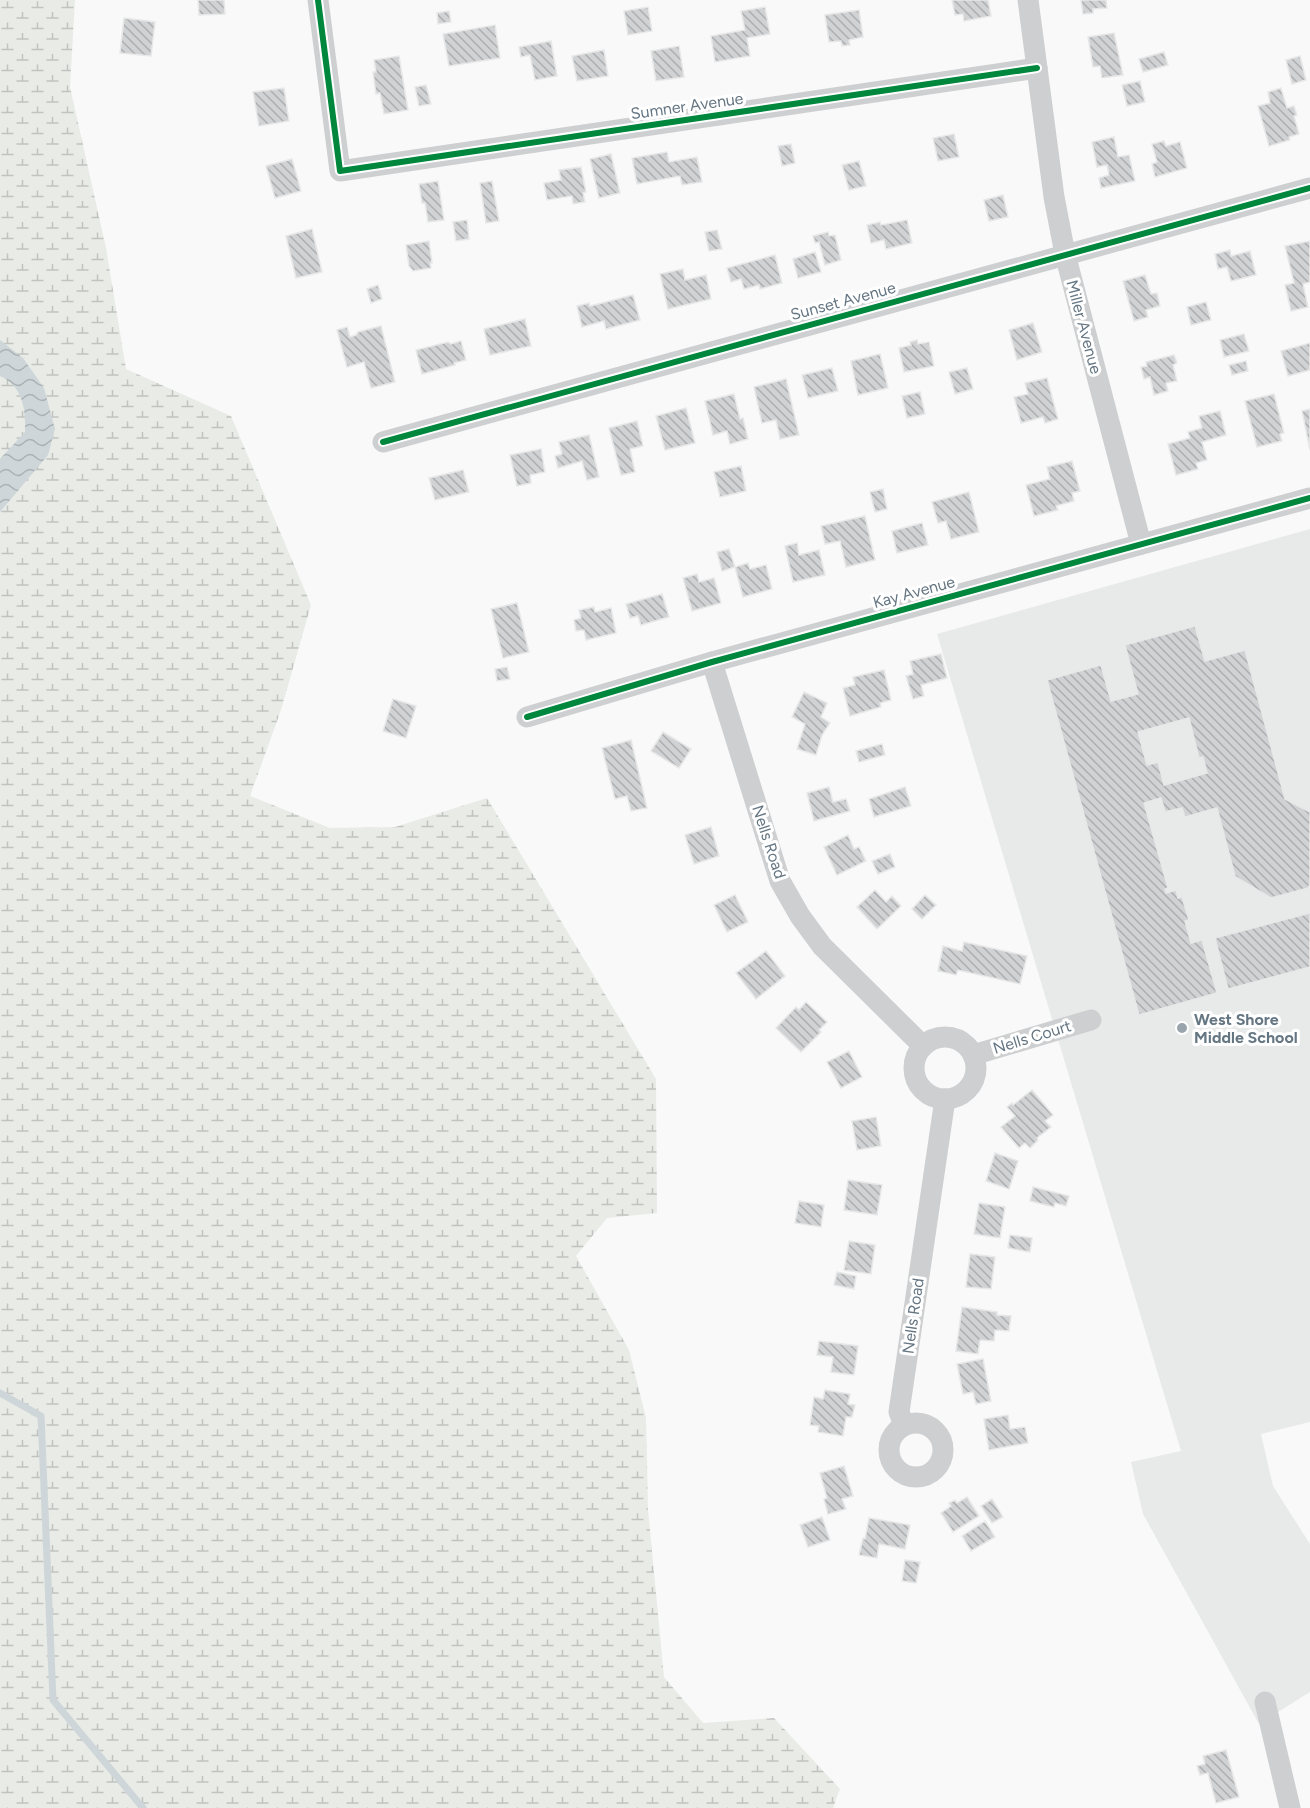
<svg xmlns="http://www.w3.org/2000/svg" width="1310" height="1808" font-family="Figtree,sans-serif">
	<defs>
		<pattern id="wetland-marsh" width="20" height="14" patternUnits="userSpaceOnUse" patternTransform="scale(1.5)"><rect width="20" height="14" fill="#e8ebe6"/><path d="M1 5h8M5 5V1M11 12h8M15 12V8" fill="none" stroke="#c0c3c0"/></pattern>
		<pattern id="water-waves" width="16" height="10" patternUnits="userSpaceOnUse" patternTransform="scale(1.5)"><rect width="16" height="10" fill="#ced6d9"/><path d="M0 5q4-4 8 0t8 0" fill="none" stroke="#abb2b5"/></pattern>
		<pattern id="building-back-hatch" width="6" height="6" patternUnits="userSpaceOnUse" patternTransform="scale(1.5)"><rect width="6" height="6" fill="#d0d2d3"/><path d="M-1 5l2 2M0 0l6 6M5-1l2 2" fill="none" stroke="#acafb1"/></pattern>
	</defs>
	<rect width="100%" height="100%" fill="#f9f9f9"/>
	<polygon fill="#e8e9e9" points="1310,529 1310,1422 1261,1434 1273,1486 1310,1544 1310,1692 1259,1724 1143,1514 1131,1462 1181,1451 937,634"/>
	<polygon fill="url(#wetland-marsh)" points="0,0 75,0 70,87 106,248 126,369 231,416 311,605 281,710 250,796 330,828 395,827 487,798 656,1079 657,1213 607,1218 576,1256 629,1350 646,1418 648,1509 664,1677 703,1723 774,1718 840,1789 833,1808 0,1808"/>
	<path fill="url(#water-waves)" d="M0,340L23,358L44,388L55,429L48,455L0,512V459L25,432C26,410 23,386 0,376Z"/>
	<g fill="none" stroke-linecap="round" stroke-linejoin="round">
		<polyline stroke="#ced6d9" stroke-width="7" points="0,1393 41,1416 53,1700 143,1808"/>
	</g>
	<g fill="url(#building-back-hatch)" stroke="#e8e8e8" stroke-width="1.5" fill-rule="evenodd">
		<polygon points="198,0 224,0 225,14 199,15"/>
		<polygon points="952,0 988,0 991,16 964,21 963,14 955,15"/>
		<polygon points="1081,0 1106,0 1107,8 1093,9 1093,13 1083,14"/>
		<polygon points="648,7 652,31 628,35 624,11"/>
		<polygon points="765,7 770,34 747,38 750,56 715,62 711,36 745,30 741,11"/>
		<polygon points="859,10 863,37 849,40 850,45 842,46 841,41 829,42 825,15"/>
		<polygon points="449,11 451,22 438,24 437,13"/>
		<polygon points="124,18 155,22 151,56 120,53"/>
		<polygon points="495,25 500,58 449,66 443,34"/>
		<polygon points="1114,33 1123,75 1102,78 1100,66 1093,67 1088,37"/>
		<polygon points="551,41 557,76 535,80 530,55 521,57 519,47"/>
		<polygon points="679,46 684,77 656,81 651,51"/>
		<polygon points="604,50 608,76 577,81 572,56"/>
		<polygon points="1164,52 1168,65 1143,72 1139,59"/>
		<polygon points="399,56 408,110 384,114 380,93 376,94 373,72 376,72 374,60"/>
		<polygon points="1300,56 1306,80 1292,84 1286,60"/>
		<polygon points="1140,81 1145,102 1127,106 1122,85"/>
		<polygon points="426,85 431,104 419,106 415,87"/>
		<polygon points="284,88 289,121 259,126 253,92"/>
		<polygon points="1281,88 1287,108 1294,106 1297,115 1294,116 1299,134 1289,137 1290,140 1269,146 1258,106 1270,103 1268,92"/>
		<polygon points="954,134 959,157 938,161 933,138"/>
		<polygon points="1114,137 1118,157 1129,155 1135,181 1101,188 1099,178 1109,175 1107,165 1097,167 1092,142"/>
		<polygon points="1164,141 1166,146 1180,142 1187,168 1155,177 1152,164 1157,162 1152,144"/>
		<polygon points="791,144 795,163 782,166 778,146"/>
		<polygon points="667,152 669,162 697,157 702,182 682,185 680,176 637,184 632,158"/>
		<polygon points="611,154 620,193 599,198 590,159"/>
		<polygon points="292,159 301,191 275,198 266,166"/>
		<polygon points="859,161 866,186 849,190 842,165"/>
		<polygon points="581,167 586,192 583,193 585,202 573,204 572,196 547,200 544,183 561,180 559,170"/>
		<polygon points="438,181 444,220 428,222 425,203 422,203 419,184"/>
		<polygon points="492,181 499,221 486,223 480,183"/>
		<polygon points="1003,195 1008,217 989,221 984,200"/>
		<polygon points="467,220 469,239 456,241 453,222"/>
		<polygon points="907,220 912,243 886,249 884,240 871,243 867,225 880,222 881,225"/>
		<polygon points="312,229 322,272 296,278 286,236"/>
		<polygon points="717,230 722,249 709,251 705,232"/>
		<polygon points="828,232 829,236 835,235 841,260 825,265 819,242 815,243 813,236"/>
		<polygon points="429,241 432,263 430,263 431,268 413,271 409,266 406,245"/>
		<polygon points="1310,241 1310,282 1303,284 1308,307 1291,311 1285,285 1294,283 1285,246"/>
		<polygon points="1230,250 1231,256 1250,251 1256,275 1231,281 1227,267 1218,269 1215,254"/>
		<polygon points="815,252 821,272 798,278 793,259"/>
		<polygon points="775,255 782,283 760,289 759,285 744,289 741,279 731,282 727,268"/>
		<polygon points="683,269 685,280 706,275 711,299 668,309 660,274"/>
		<polygon points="1145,275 1151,294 1157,293 1160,306 1146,310 1148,317 1134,321 1123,281"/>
		<polygon points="378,285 382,299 371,303 367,289"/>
		<polygon points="633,295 640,320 606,329 604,321 582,327 577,306 589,303 590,306"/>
		<polygon points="1206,302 1211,320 1191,325 1187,307"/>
		<polygon points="525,319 531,346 490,355 484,329"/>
		<polygon points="1033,323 1042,352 1017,360 1009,330"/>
		<polygon points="381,326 395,382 371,388 364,362 347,367 337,330 347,327 350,337 356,335 358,332"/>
		<polygon points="1244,334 1249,351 1224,357 1220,340"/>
		<polygon points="917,340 918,344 929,342 934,366 904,372 899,348 911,345 910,342"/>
		<polygon points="461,341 466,360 454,363 455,365 422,374 416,350 448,342 451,344"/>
		<polygon points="1310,343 1310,370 1288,376 1281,351"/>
		<polygon points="880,354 888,388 858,395 851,361"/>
		<polygon points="1174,355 1177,363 1173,365 1177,381 1166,383 1168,391 1154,395 1150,377 1144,379 1141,367 1147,366 1146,362"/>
		<polygon points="1246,361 1248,371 1232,375 1229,365"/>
		<polygon points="832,368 838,391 808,398 802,375"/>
		<polygon points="967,368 973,389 955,394 949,372"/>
		<polygon points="1047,378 1058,419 1045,423 1043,417 1021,423 1014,397 1028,394 1025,383"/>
		<polygon points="786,379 799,435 780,439 776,420 762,423 754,387"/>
		<polygon points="920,392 925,414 907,418 902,396"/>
		<polygon points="734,394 740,419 743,418 748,439 730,444 727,431 713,435 705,401"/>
		<polygon points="1274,394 1284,433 1280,434 1282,441 1257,447 1245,401"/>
		<polygon points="686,408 695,443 665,450 656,416"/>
		<polygon points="1310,409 1310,450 1302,411"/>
		<polygon points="1220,411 1226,435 1202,442 1207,460 1196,463 1198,469 1176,475 1168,444 1190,438 1188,432 1202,428 1199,416"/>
		<polygon points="637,421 643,446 630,449 635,472 621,475 609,428"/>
		<polygon points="589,435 599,477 587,480 582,461 558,468 555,456 562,454 559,442"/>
		<polygon points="541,449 545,472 530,475 531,483 517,486 510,455"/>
		<polygon points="1072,461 1080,491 1072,493 1074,501 1056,506 1058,510 1034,516 1026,485 1050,479 1047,467"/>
		<polygon points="741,466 746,491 720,497 714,472"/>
		<polygon points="463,470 469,492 435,500 429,478"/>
		<polygon points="883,489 887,509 875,512 870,492"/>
		<polygon points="969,492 979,532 951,539 946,521 938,523 932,502"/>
		<polygon points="865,516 875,560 846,567 840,541 825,544 821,526"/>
		<polygon points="922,523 928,545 897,553 892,531"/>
		<polygon points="797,543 799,555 819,550 825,575 793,582 785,546"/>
		<polygon points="729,549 735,567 722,571 717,552"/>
		<polygon points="748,563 750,569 766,565 772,589 743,597 735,567"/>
		<polygon points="697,574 699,582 714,578 721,603 692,611 683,578"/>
		<polygon points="662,594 669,617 641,625 638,616 630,618 626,604"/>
		<polygon points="517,603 529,652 503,658 491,609"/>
		<polygon points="594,607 595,612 611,608 616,633 586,640 584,630 576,631 574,620 581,618 579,610"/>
		<path d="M1195,626L1205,661L1245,650L1285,799L1310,812V884L1308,888L1271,898L1234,876H1235L1217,808L1185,817L1182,808L1165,812L1161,798L1144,803L1168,888L1165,889L1166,893L1176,890L1178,898L1182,897L1189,920L1185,921L1191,943L1202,940L1217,993L1139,1015L1047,680L1101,665L1111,701L1138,694L1125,645ZM1189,718L1199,758L1203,757L1207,773L1164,785L1158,762L1147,765L1138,732Z"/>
		<polygon points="941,654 947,678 921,685 924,696 913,699 906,676 913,674 910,661"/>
		<polygon points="507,667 510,679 497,681 495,669"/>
		<polygon points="884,670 891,700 880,703 881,707 850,716 843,688 855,685 853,677"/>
		<polygon points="804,692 827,703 821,717 830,723 822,735 816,755 797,749 805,724 792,717"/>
		<polygon points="393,699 416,706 406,738 383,731"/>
		<polygon points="663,732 691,749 679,768 651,751"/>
		<polygon points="631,740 647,808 631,811 627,796 615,799 602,748"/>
		<polygon points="882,744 885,755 859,762 856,751"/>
		<polygon points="829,787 833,802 846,799 850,811 814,821 807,793"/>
		<polygon points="905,787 911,806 874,817 869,799"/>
		<polygon points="711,827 719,856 694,864 685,835"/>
		<polygon points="848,835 854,849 859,847 866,861 837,875 824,847"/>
		<polygon points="890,854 895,867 878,874 872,861"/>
		<polygon points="875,890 886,902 892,896 901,906 877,929 857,907"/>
		<polygon points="735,895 748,922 727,932 714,905"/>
		<polygon points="925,895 936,905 922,919 912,909"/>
		<polygon points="1310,913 1310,967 1228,989 1215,938"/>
		<polygon points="964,942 1027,956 1020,984 958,970 956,975 938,971 943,946 962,951"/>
		<polygon points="766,951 785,976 756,999 736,973"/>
		<polygon points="806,1002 827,1022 819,1030 821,1032 801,1052 776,1028 796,1007 799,1010"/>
		<polygon points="849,1051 862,1077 841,1088 827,1062"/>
		<polygon points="1032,1090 1053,1115 1045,1121 1051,1127 1037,1138 1038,1140 1030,1148 1025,1143 1019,1148 1001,1127 1015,1116 1007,1107 1012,1103 1013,1105"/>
		<polygon points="876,1117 881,1146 857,1150 852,1121"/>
		<polygon points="995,1153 1018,1161 1009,1189 986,1181"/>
		<polygon points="848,1180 882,1185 877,1215 844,1210"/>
		<polygon points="1033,1187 1069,1196 1066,1206 1055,1203 1054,1207 1030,1201"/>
		<polygon points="799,1201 824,1205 821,1227 795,1223"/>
		<polygon points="979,1203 1005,1207 1000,1238 974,1234"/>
		<polygon points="1010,1235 1032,1238 1030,1252 1008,1248"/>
		<polygon points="849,1241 875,1245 871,1274 844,1270"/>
		<polygon points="970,1254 995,1257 991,1289 966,1287"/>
		<polygon points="837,1272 856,1276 854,1289 834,1285"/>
		<polygon points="962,1307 997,1312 997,1315 1011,1316 1009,1331 995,1330 994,1341 980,1340 978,1354 956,1351"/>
		<polygon points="819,1341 858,1346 854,1375 831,1372 833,1357 817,1355"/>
		<polygon points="983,1359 991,1401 976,1404 973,1392 963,1394 957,1364"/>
		<polygon points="825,1390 850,1394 848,1404 855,1405 852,1417 846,1417 843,1436 818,1432 819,1426 810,1425 814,1397 823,1399"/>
		<polygon points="1008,1415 1010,1429 1025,1427 1028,1443 989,1450 984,1419"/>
		<polygon points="844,1466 853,1496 842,1499 846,1509 828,1514 824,1499 827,1498 820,1473"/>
		<polygon points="967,1497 979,1516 953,1532 941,1513 951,1506 949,1503 955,1500 957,1503"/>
		<polygon points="992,1499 1003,1517 992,1523 981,1506"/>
		<polygon points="822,1517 830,1540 808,1547 800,1525"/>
		<polygon points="869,1518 910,1525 905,1549 879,1544 877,1558 859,1555 863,1538 865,1539"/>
		<polygon points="985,1521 995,1537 971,1551 962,1536"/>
		<polygon points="905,1560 920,1562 916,1583 902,1581"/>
		<polygon points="1226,1750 1239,1797 1216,1803 1208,1773 1200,1775 1197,1766 1205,1764 1203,1756"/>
	</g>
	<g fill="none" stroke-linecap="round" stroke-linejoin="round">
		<g stroke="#cecfd0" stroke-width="21">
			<polyline points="318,0 340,171 1037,68"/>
			<polyline points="1028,0 1054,197 1065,254 1141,544"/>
			<polyline points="383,442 1310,188"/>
			<polyline points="712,662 780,881 800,916 822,946 923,1046"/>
			<polyline points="527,717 712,662 1310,498"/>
			<circle cx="945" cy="1068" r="31"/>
			<polyline points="973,1055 1091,1020"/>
			<circle cx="916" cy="1450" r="27"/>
			<polyline points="904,1425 899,1412 945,1099"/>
			<polyline points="1265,1702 1290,1808"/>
		</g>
		<g stroke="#fff" stroke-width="10">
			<g id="cycleway">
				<polyline points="318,0 340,171 1037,68"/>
				<polyline points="383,442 1310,188"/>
				<polyline points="527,717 712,662 1310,498"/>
			</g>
		</g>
		<use href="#cycleway" stroke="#00873e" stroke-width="6"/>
	</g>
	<circle fill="#99a4ac" stroke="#fff" stroke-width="2" cx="1182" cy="1028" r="6"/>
	<g text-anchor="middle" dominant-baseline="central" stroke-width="6" stroke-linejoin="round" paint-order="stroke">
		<g font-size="16" fill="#657683" stroke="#fff">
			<text transform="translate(687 106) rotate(-8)">Sumner Avenue</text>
			<text transform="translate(843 301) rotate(-15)">Sunset Avenue</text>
			<text transform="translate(1084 327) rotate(75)">Miller Avenue</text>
			<text transform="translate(914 592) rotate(-15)">Kay Avenue</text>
			<text transform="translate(769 842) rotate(72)">Nells Road</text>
			<text transform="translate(1032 1037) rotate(-17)">Nells Court</text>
			<text transform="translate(913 1316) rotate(-82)">Nells Road</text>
		</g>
		<g font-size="16" font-weight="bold" fill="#657683" stroke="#fff" text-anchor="start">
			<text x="1194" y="1019">West Shore<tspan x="1194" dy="18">Middle School</tspan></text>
		</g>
	</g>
</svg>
